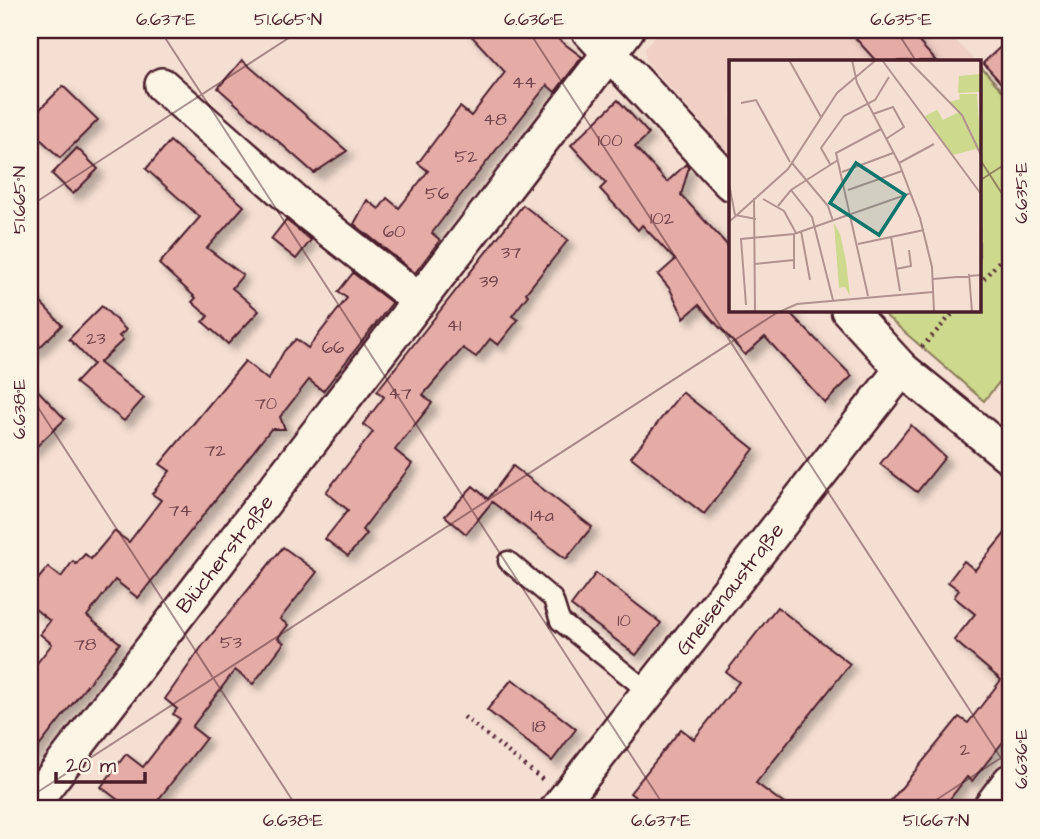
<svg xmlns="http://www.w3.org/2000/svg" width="1040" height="839" font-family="'Architects Daughter',sans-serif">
	<defs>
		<filter id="shadow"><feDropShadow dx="6" dy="6" stdDeviation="3.5" flood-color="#0004"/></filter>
	</defs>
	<rect width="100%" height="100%" fill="#f5dfd2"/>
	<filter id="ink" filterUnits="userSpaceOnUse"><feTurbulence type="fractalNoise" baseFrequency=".0143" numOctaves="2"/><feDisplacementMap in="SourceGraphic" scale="14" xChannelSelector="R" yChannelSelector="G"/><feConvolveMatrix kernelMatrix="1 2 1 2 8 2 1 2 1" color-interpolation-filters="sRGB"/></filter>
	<g filter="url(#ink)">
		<polygon fill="#f0cfc5" points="659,30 946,30 975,61 730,61 730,154 646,61 645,49"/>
		<polygon fill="#cdd98d" stroke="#8c7c5c" stroke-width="2" points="979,65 1010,99 1010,369 984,401 879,310 979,310"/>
		<g fill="#e5aba6" stroke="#4a1f2b" stroke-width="2" filter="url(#shadow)">
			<polygon points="466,30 546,30 582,57 555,92 547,85 460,196 432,233 440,240 415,273 354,224 367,200 379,209 387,198 399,208 428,171 418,163 460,107 471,116 505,72"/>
			<polygon points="848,30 908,30 936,61 876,61"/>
			<polygon points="1010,38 1010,93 983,63"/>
			<polygon points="242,60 279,92 347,151 314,173 218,88"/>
			<polygon points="63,86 98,120 60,158 30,129 30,119"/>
			<polygon points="618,100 649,134 635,147 667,182 686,164 689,167 681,195 730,248 730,310 793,310 790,313 852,376 825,403 765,337 745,355 699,305 684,318 670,289 658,275 675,260 642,225 638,230 600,189 606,183 571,145"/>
			<polygon points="170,141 244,206 207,248 243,275 232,288 259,311 228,344 203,322 208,316 192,302 196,298 159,264 200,217 146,169"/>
			<polygon points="77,148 98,169 73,194 52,174"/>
			<polygon points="523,205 568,240 526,293 528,295 512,316 518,320 498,345 490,339 476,357 463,348 423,395 432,403 395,450 412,464 362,530 367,534 348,556 325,539 348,510 326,492 373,432 363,424 384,397 377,391"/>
			<polygon points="286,220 311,240 296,259 271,239"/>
			<polygon points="353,273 392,303 323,391 309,380 280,417 285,429 271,429 138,598 115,580 87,616 120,643 30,758 30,672 52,644 40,634 50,621 30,605 30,589 48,567 61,577 73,561 76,564 85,554 91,559 114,531 129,542 161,500 152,494 170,471 160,464 245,361 268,380 284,351 296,339 308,348 347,298 338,292"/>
			<polygon points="30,291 62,325 30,357"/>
			<polygon points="102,306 126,330 119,336 123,340 99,363 144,398 124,421 75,383 93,364 69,339"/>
			<polygon points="30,382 65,419 30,453"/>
			<polygon points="682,392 754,449 704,514 631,457"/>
			<polygon points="911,425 945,457 917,492 880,464"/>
			<polygon points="513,466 592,527 566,559 492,502 466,534 445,516 473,486 488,499"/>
			<polygon points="1010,527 1010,733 972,781 967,777 942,809 884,809 959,717 968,723 1001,680 954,640 975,614 954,597 959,590 948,582 964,561 975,570"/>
			<polygon points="283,547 317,572 280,619 288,625 278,638 284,643 253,684 235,670 192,727 206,738 151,809 130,809 101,787 126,754 143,767 180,719 173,714 177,709 165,699 203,645"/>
			<polygon points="596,573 661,623 636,655 571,606"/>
			<polygon points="777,607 850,664 756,783 791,809 651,809 630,793 681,729 694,739 739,682 726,672"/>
			<polygon points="512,679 576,729 552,761 487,710"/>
		</g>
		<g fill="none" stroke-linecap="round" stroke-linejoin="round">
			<g stroke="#4a1f2b" stroke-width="23">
				<polyline id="service" points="508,561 553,599 560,621 650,693"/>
			</g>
			<g stroke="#4a1f2b" stroke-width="38">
				<g id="minor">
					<polyline points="588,30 730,183"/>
					<polyline points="162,85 303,209 420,301"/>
					<polyline points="848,310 902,369 1010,457"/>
					<polyline points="30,807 627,30"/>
					<polyline points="557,809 902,369"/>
					<polyline points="989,809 1010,781"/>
				</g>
			</g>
			<g stroke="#4a1f2b" stroke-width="4.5" stroke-dasharray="2 5" stroke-linecap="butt">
				<polyline points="979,284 1010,249"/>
				<polyline points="922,347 956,310"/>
				<polyline points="464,717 543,780"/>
			</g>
			<use href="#service" stroke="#fcf5e5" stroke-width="18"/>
			<use href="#minor" stroke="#fcf5e5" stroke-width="33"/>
		</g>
	</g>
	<path fill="none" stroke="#4a1f2b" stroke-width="2" stroke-opacity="0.45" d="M160,30L666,809M528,30L1010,772M896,30L916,61M979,158L1010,206M979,181L1010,161M30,206L301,30M30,395L298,809M30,797L781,310M922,809L1010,752"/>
	<g text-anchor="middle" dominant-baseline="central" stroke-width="5" stroke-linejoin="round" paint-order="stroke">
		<g font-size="18" fill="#71424a">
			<text x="524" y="82">44</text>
			<text x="495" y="119">48</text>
			<text x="610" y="140">100</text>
			<text x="466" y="156">52</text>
			<text x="437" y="193">56</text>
			<text x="662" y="218">102</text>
			<text x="394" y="231">60</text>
			<text x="511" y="252">37</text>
			<text x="489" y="281">39</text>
			<text x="454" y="325">41</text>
			<text x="96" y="338">23</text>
			<text x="333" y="347">66</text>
			<text x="400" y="393">47</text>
			<text x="266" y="403">70</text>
			<text x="215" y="450">72</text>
			<text x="180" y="510">74</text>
			<text x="542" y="515">14a</text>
			<text x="624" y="620">10</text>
			<text x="231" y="642">53</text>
			<text x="85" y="644">78</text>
			<text x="539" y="726">18</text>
			<text x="965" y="749">2</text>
		</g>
		<g font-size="21" fill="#4a1f2b" stroke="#fcf5e5">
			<text transform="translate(225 554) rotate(-52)">Blücherstraße</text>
			<text transform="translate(730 589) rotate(-52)">Gneisenaustraße</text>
		</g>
	</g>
	<g transform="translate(729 60)">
		<rect width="252" height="252" fill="#f5dfd2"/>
		<path d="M251,14L252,32L229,33L230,16ZM230,34H248L252,94L247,89L224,95L196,56L208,50L214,60L230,52L220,42L231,39ZM105,163L111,174L117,201L121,236L116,227L110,228Z" fill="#cdd98d"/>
		<path fill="none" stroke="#b1928f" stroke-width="2" d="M60,0L92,57M123,0L128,23L170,103L191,158L203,207L205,252M153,0L252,134M179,0L233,55L252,95M12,43L27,40L61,102M144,54L164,47L175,67L157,79M63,103L99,146L104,161M170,103L205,84M101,104L92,88L115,56L146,40L160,17M113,112L164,93M0,124L6,155L27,159M62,130L83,157L104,240M119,130L173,111M25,138L26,252M34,139L55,151L67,173M49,146L62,130L109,100M0,162L59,109L108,33L147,0M72,171L81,220M65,174V209M162,177L171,231M129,184L195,170M26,204L65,200M167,209L182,206L180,190M240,214L243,252M204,219L252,215M139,236L107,93L152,69M17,245L12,179L65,174L182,133M50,252L68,244L204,232"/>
		<path fill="#0f766e" fill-opacity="0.15" stroke="#0f766e" stroke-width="3.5" d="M127,103L176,135L150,175L101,143Z"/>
		<rect width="252" height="252" fill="none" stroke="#4a1f2b" stroke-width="3.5"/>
	</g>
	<rect width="1040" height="839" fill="none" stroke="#fcf5e5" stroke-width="77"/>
	<path d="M56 772v10h89v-10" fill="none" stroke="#4a1f2b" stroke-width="3.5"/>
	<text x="66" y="772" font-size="21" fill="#4a1f2b" stroke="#fcf5e5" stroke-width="5" paint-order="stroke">20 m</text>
	<rect x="38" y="38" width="964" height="762" fill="none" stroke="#4a1f2b" stroke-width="2.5"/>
	<g font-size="18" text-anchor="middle" fill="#4a1f2b">
		<text x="166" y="25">6.637°E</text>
		<text x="288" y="25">51.665°N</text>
		<text x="534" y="25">6.636°E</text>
		<text x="901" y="25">6.635°E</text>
		<text transform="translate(1021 193) rotate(-90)" y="6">6.635°E</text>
		<text transform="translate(19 200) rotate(-90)" y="6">51.665°N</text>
		<text transform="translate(19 409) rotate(-90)" y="6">6.638°E</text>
		<text transform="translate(1021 759) rotate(-90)" y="6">6.636°E</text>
		<text x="293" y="826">6.638°E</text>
		<text x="661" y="826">6.637°E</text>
		<text x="936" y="826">51.667°N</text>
	</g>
</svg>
